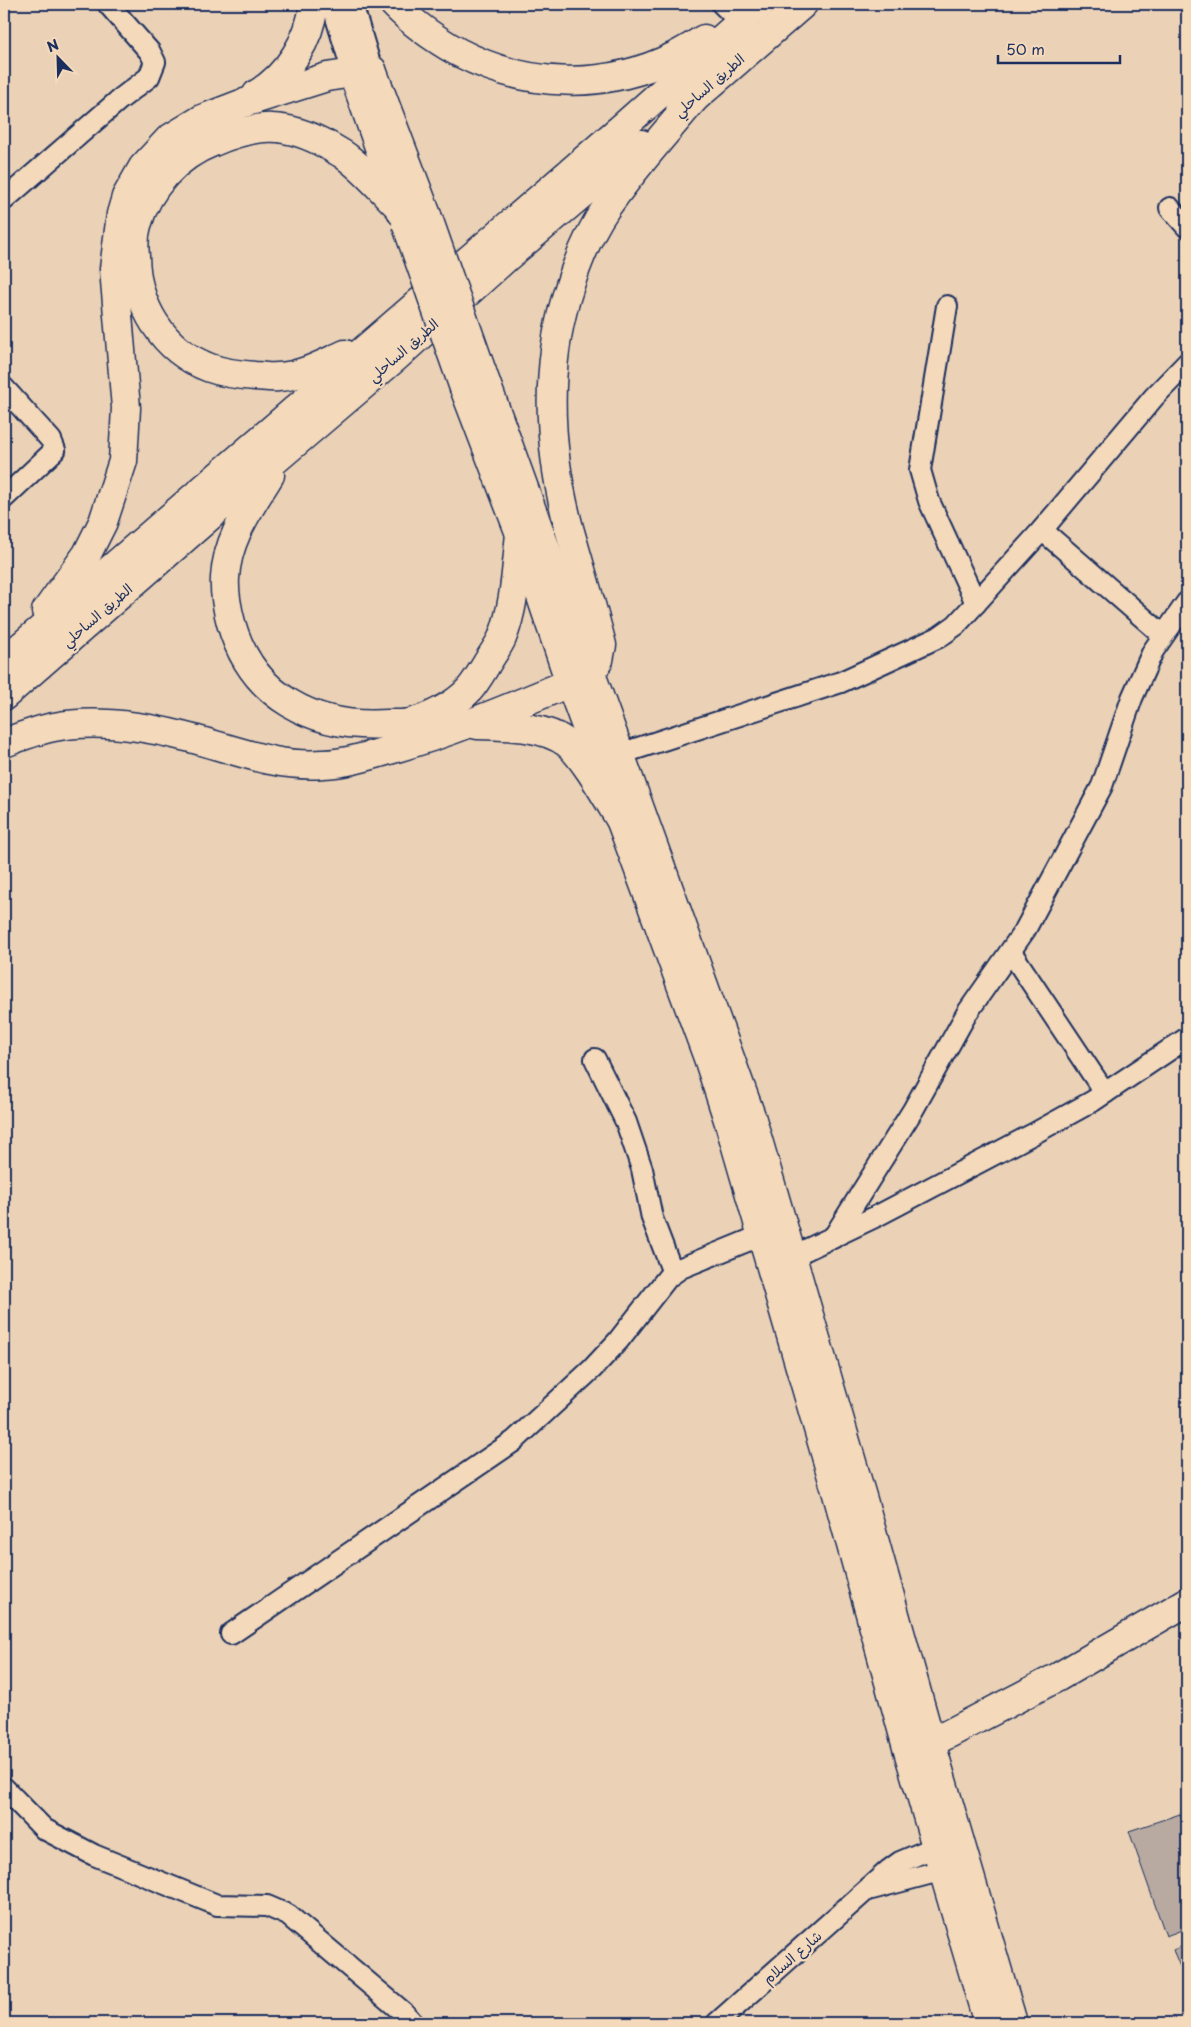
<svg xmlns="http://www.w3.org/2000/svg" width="1191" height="2027" font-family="'Playpen Sans','Playpen Sans Arabic',sans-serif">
	<rect width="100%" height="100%" fill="#ebd2b7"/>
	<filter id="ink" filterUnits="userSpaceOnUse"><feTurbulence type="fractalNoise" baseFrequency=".02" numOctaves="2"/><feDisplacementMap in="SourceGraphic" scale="10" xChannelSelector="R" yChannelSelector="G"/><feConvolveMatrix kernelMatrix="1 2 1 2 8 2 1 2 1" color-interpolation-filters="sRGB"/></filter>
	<g filter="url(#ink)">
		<g fill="#b8aaa1" stroke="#1b2f5e">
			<polygon points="1180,1814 1187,1833 1187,1928 1166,1936 1129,1831"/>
			<polygon points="1187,1944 1187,1983 1173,1950"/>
		</g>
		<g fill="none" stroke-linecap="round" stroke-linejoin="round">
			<g stroke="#1b2f5e" stroke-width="24">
				<g id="street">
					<polyline points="332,4 353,73"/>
					<polyline points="352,4 372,70"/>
					<polyline points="722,4 737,19"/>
					<polyline points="4,200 119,100 149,77 155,62 150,52 108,4"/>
					<polyline points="1170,208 1187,227"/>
					<polyline points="947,306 920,470 929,501 976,603"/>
					<polyline points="4,388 51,440 55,450 4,498"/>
					<polyline points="1042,530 1163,635"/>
					<polyline points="620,754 841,682 939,637 956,625 976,603 1042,530 1154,397 1187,363"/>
					<polyline points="1011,952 1105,1093"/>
					<polyline points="595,1059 626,1122 642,1169 652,1218 673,1273"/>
					<polyline points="833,1238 913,1110 967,1013 1025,930 1102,786 1132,698 1153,651 1187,602"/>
					<polyline points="791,1257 877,1216 1035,1133 1093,1101 1187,1038"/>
					<polyline points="231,1634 514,1441 592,1369 618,1341 668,1277 681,1268 762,1235"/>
					<polyline points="4,1788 44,1829 94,1855 217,1905 267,1906 288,1915 404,2013 413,2023"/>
					<polyline points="872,1889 955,1867"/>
					<polyline points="717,2023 889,1870 900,1862 947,1842"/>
				</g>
			</g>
			<g stroke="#1b2f5e" stroke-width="31">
				<g id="secondary">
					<polyline points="372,70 428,218"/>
					<polyline points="353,73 402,213"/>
					<polyline points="482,372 751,1116 865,1507 931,1743 1013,2023"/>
					<polyline points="464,388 520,534 570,683 708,1058 730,1126 837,1494 908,1751 988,2023"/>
					<polyline points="914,1749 931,1743 1058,1677 1187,1602"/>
				</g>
			</g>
			<g stroke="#1b2f5e" stroke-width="31">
				<g id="highway">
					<path d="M394,4C412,23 435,39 458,52C527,88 604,91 675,56C685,51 695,45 704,39"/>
					<path d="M257,94C288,75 310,40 314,4"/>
					<polyline points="680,111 803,4"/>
					<path d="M345,354C323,364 302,376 278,377C270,378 262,376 255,376C240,375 224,373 210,368C162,350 136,305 135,256C134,246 134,235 137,225C148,187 177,156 213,142C258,123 286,122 329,146C335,150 342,153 348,158C367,172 383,192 400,208"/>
					<path d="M270,475C250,508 227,538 225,578C224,593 227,608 231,623C252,697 314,729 388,724C395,724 403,724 410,723C430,718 455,705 469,690C476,682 481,673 486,665C491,656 498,647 502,638C515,606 516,569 520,534"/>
					<polyline points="46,611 87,554 103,522 123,461 126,408 114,269 121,214 126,197 143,167 169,139 202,119 241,104 327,77 372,70"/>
					<polyline points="4,661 627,123 761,4"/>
					<polyline points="4,696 226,502 395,358 506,258 641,144"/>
					<path d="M477,725C506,726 543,725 567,743C586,759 610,804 624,826"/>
					<path d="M4,743C20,737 37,730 54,727C96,719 142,726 182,736C229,747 273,768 323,764C348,763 372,755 396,748C463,729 527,700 591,674L599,660L602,645C592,606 580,567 569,528C549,452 544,374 566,298C575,268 588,234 606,208C632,170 664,135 694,99"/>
				</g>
			</g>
			<use href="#street" stroke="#f4d9bb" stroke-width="20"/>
			<use href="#secondary" stroke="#f4d9bb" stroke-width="28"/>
			<use href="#highway" stroke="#f4d9bb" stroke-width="28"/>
			<g stroke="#1b2f5e" stroke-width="31" stroke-linecap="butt">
				<g id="secondary-bridge">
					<polyline points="428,218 482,372"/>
					<polyline points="406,223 464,388"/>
				</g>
			</g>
			<use href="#secondary-bridge" stroke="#f4d9bb" stroke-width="28"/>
		</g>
	</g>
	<g text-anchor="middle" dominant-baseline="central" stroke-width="4.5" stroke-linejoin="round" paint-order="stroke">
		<g font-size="14" fill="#1b2f5e" stroke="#f4d9bb">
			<text transform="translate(709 85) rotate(-41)">الطريق الساحلي</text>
			<text transform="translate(403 350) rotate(-41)">الطريق الساحلي</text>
			<text transform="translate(97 615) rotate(-41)">الطريق الساحلي</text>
			<text transform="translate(792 1957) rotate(-41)">شارع السلام</text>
		</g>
	</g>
	<rect width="1191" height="2027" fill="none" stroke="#f4d9bb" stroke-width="20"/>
	<rect x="10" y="10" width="1171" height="2007" fill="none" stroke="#1b2f5e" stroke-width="2" filter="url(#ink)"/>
	<g transform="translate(58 58) rotate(337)" stroke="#f4d9bb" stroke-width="4" paint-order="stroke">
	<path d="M0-4L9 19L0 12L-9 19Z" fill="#1b2f5e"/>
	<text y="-8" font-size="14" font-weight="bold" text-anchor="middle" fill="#1b2f5e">N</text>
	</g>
	<path d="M998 55v8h122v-8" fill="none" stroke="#1b2f5e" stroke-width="2.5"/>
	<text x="1006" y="55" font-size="15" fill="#1b2f5e" stroke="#f4d9bb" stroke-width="4" paint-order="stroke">50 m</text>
</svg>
